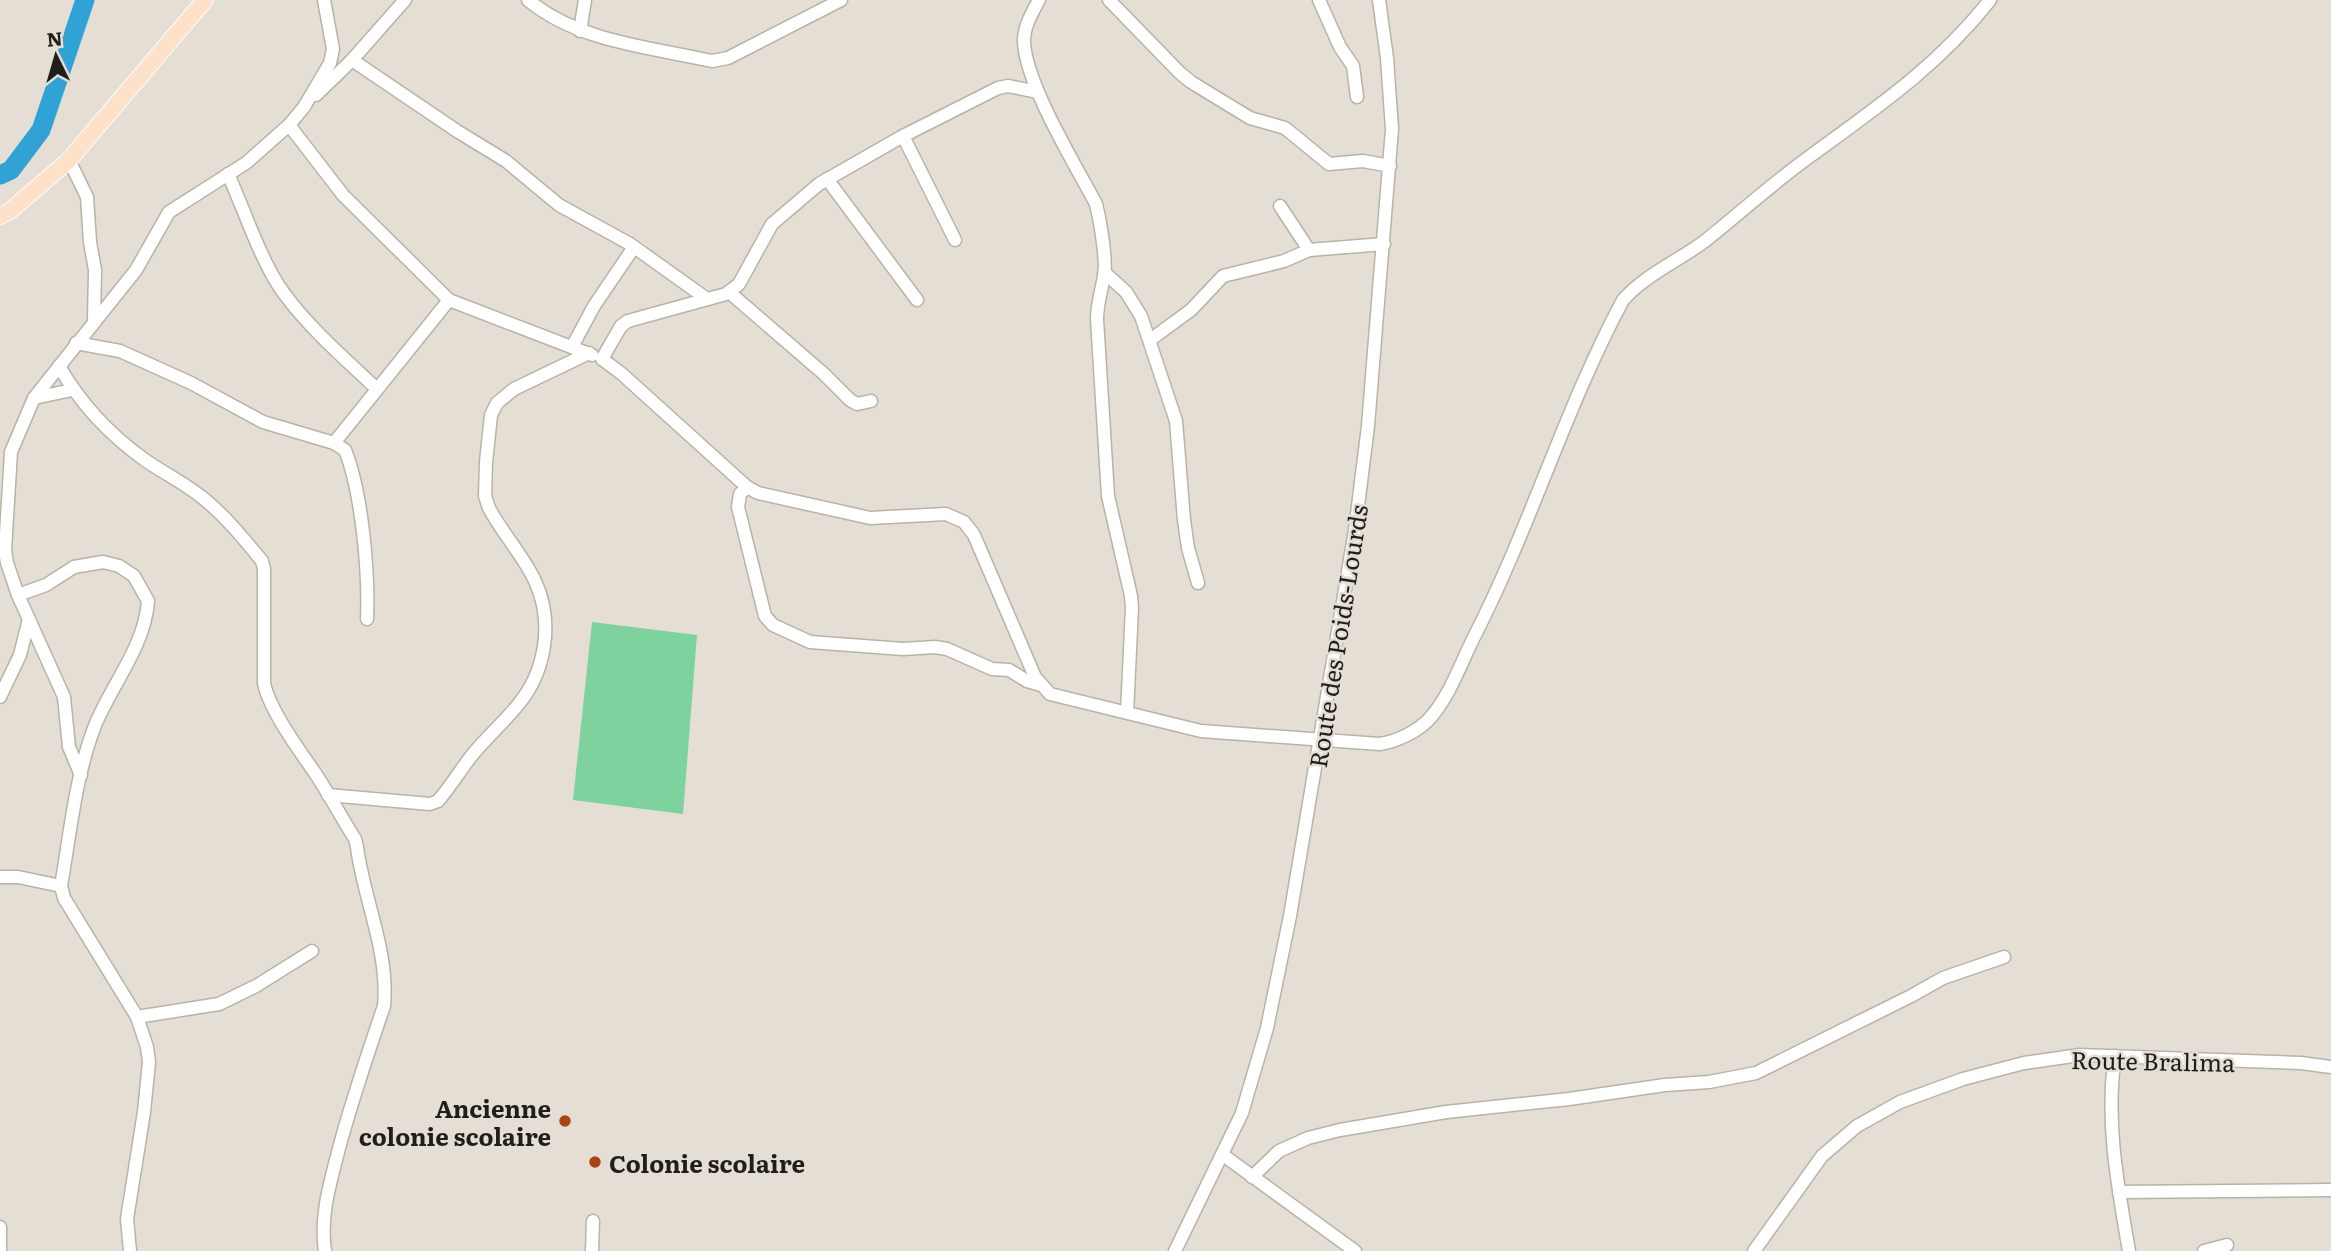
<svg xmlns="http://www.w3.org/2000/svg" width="2331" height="1251" font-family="Literata,serif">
	<rect width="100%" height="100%" fill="#e4ded4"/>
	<polygon fill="#7ed29d" points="592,622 697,635 683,814 573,800"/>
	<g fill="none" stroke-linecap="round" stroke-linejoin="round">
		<polyline stroke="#31a2d6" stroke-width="19" points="0,175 11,170 41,130 85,0"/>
		<g stroke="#b8b3a9" stroke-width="15">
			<g id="minor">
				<path d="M528,0C579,42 650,47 712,61L728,58L841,0"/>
				<path d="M1039,0C1032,13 1024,26 1024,41C1025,83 1075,164 1096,204C1100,220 1107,260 1104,275C1102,290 1097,303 1097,319L1108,496L1131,596L1132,608L1127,713"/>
				<polyline points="1109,0 1180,73 1191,82 1250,118 1285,128 1329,164 1363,161 1390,166"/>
				<polyline points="1319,0 1340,47 1353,66 1357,97"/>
				<polyline points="580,31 585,0"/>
				<polyline points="352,60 457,131 506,161 559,205 630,244 707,299"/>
				<path d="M1038,92L1008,86L998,88L903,136L819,184L772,224L739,284L726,294L628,321L621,326L602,359L622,374L747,487L758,493L870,518L946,514L964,522L974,535L1035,677L1050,694L1201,731L1380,744C1398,741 1419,731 1431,717C1450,695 1461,663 1474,637C1530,528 1565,408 1623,300C1645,275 1678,261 1705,241C1740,213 1773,183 1809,157C1876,108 1938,66 1990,0"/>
				<polyline points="316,95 352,60 405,0"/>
				<polyline points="289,125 343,195 449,300"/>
				<polyline points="903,136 955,240"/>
				<polyline points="69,160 87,197 90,242 95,270 94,321"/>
				<path d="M228,174C244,209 261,262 283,292C309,328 345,359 377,389"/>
				<polyline points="827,179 917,300"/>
				<polyline points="1280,206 1309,250 1384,244"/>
				<polyline points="1105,273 1126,292 1141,316 1176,421 1184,520 1188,548 1198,583"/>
				<polyline points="729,292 824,374 850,400 857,404 871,401"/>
				<polyline points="1150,340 1191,310 1223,276 1284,261 1309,250"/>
				<polyline points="76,343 120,351 191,383 263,422 334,443 449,300 592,355"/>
				<polyline points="572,347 594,306 634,247"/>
				<path d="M59,366C80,403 110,435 145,460C162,472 182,482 199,495C223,513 243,538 262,561L264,569V683C269,709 299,750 315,773C329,794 341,817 355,839L357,847C364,901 389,951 384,1006C367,1056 350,1105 337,1156C329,1187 320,1218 325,1251"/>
				<polyline points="34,398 72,390"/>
				<path d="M334,443L345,450C362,492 369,573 367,619"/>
				<polyline points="747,487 740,494 738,507 765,616 773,625 810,642 903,649 935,647 947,649 992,669 1009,670 1027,681 1041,685"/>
				<polyline points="18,595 64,697 69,747 81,775"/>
				<polyline points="0,697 20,655 29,619"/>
				<path d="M328,795L430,804L438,801C451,786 461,769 473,754C487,737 503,723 517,706C546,672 554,622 535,581C523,555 502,533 489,508L485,496L486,462L491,415L497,403L514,389L589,353"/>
				<path d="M0,877H18L61,886C70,834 76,772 96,723C113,683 145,645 148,601L134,576L119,566L103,562L74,567L46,585L18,595L7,563L5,550L11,452L34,398L136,270L169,212L246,163L289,125L304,107L330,63L333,49L324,0"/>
				<polyline points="61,886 64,898 137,1017 147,1047 149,1062 144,1112 127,1219 130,1251"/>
				<polyline points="137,1017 219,1004 256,986 312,951"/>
				<path d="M2115,1056C2105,1121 2118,1187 2129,1251"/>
				<polyline points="1223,1155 1355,1251"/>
				<polyline points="1252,1177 1279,1151 1308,1138 1340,1130 1446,1112 1569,1099 1665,1085 1709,1082 1756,1073 1911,996 1943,978 2004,957"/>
				<polyline points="2119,1192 2331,1190"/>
				<polyline points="0,1227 0,1251"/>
				<polyline points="592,1251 593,1221"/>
				<polyline points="1175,1251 1242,1113 1267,1028 1290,916 1355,530 1368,426 1392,129 1387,58 1379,0"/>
				<polyline points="1754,1251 1822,1156 1857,1126 1900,1102 1963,1079 2024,1063 2080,1055 2301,1063 2331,1067"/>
				<polyline points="2204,1251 2227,1245"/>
			</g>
		</g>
		<g stroke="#fff" stroke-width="18">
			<polyline id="major" points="0,216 10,211 69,160 205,0"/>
		</g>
		<use href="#minor" stroke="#fff" stroke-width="12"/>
		<use href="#major" stroke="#fde1c8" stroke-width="16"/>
	</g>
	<g fill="#aa4614" stroke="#e4ded4" stroke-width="2.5">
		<circle cx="565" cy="1121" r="7"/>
		<circle cx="595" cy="1162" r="7"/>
	</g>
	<g text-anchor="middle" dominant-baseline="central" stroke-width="5" stroke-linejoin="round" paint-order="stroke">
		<g font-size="24" fill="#201e1b" stroke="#e4ded4">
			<text transform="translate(1337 636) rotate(-81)">Route des Poids-Lourds</text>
			<text transform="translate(2153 1060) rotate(1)">Route Bralima</text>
		</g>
		<g font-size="24" font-weight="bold" fill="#201e1b" stroke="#e4ded4" text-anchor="end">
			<text x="551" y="1107">Ancienne<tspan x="551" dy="28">colonie scolaire</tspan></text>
			<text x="609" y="1162" text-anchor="start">Colonie scolaire</text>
		</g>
	</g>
	<g transform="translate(56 56) rotate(355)" stroke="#e4ded4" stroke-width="5" paint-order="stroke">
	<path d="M0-5L12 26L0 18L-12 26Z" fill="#201e1b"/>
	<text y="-10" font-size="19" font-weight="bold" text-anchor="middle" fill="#201e1b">N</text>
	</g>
</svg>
